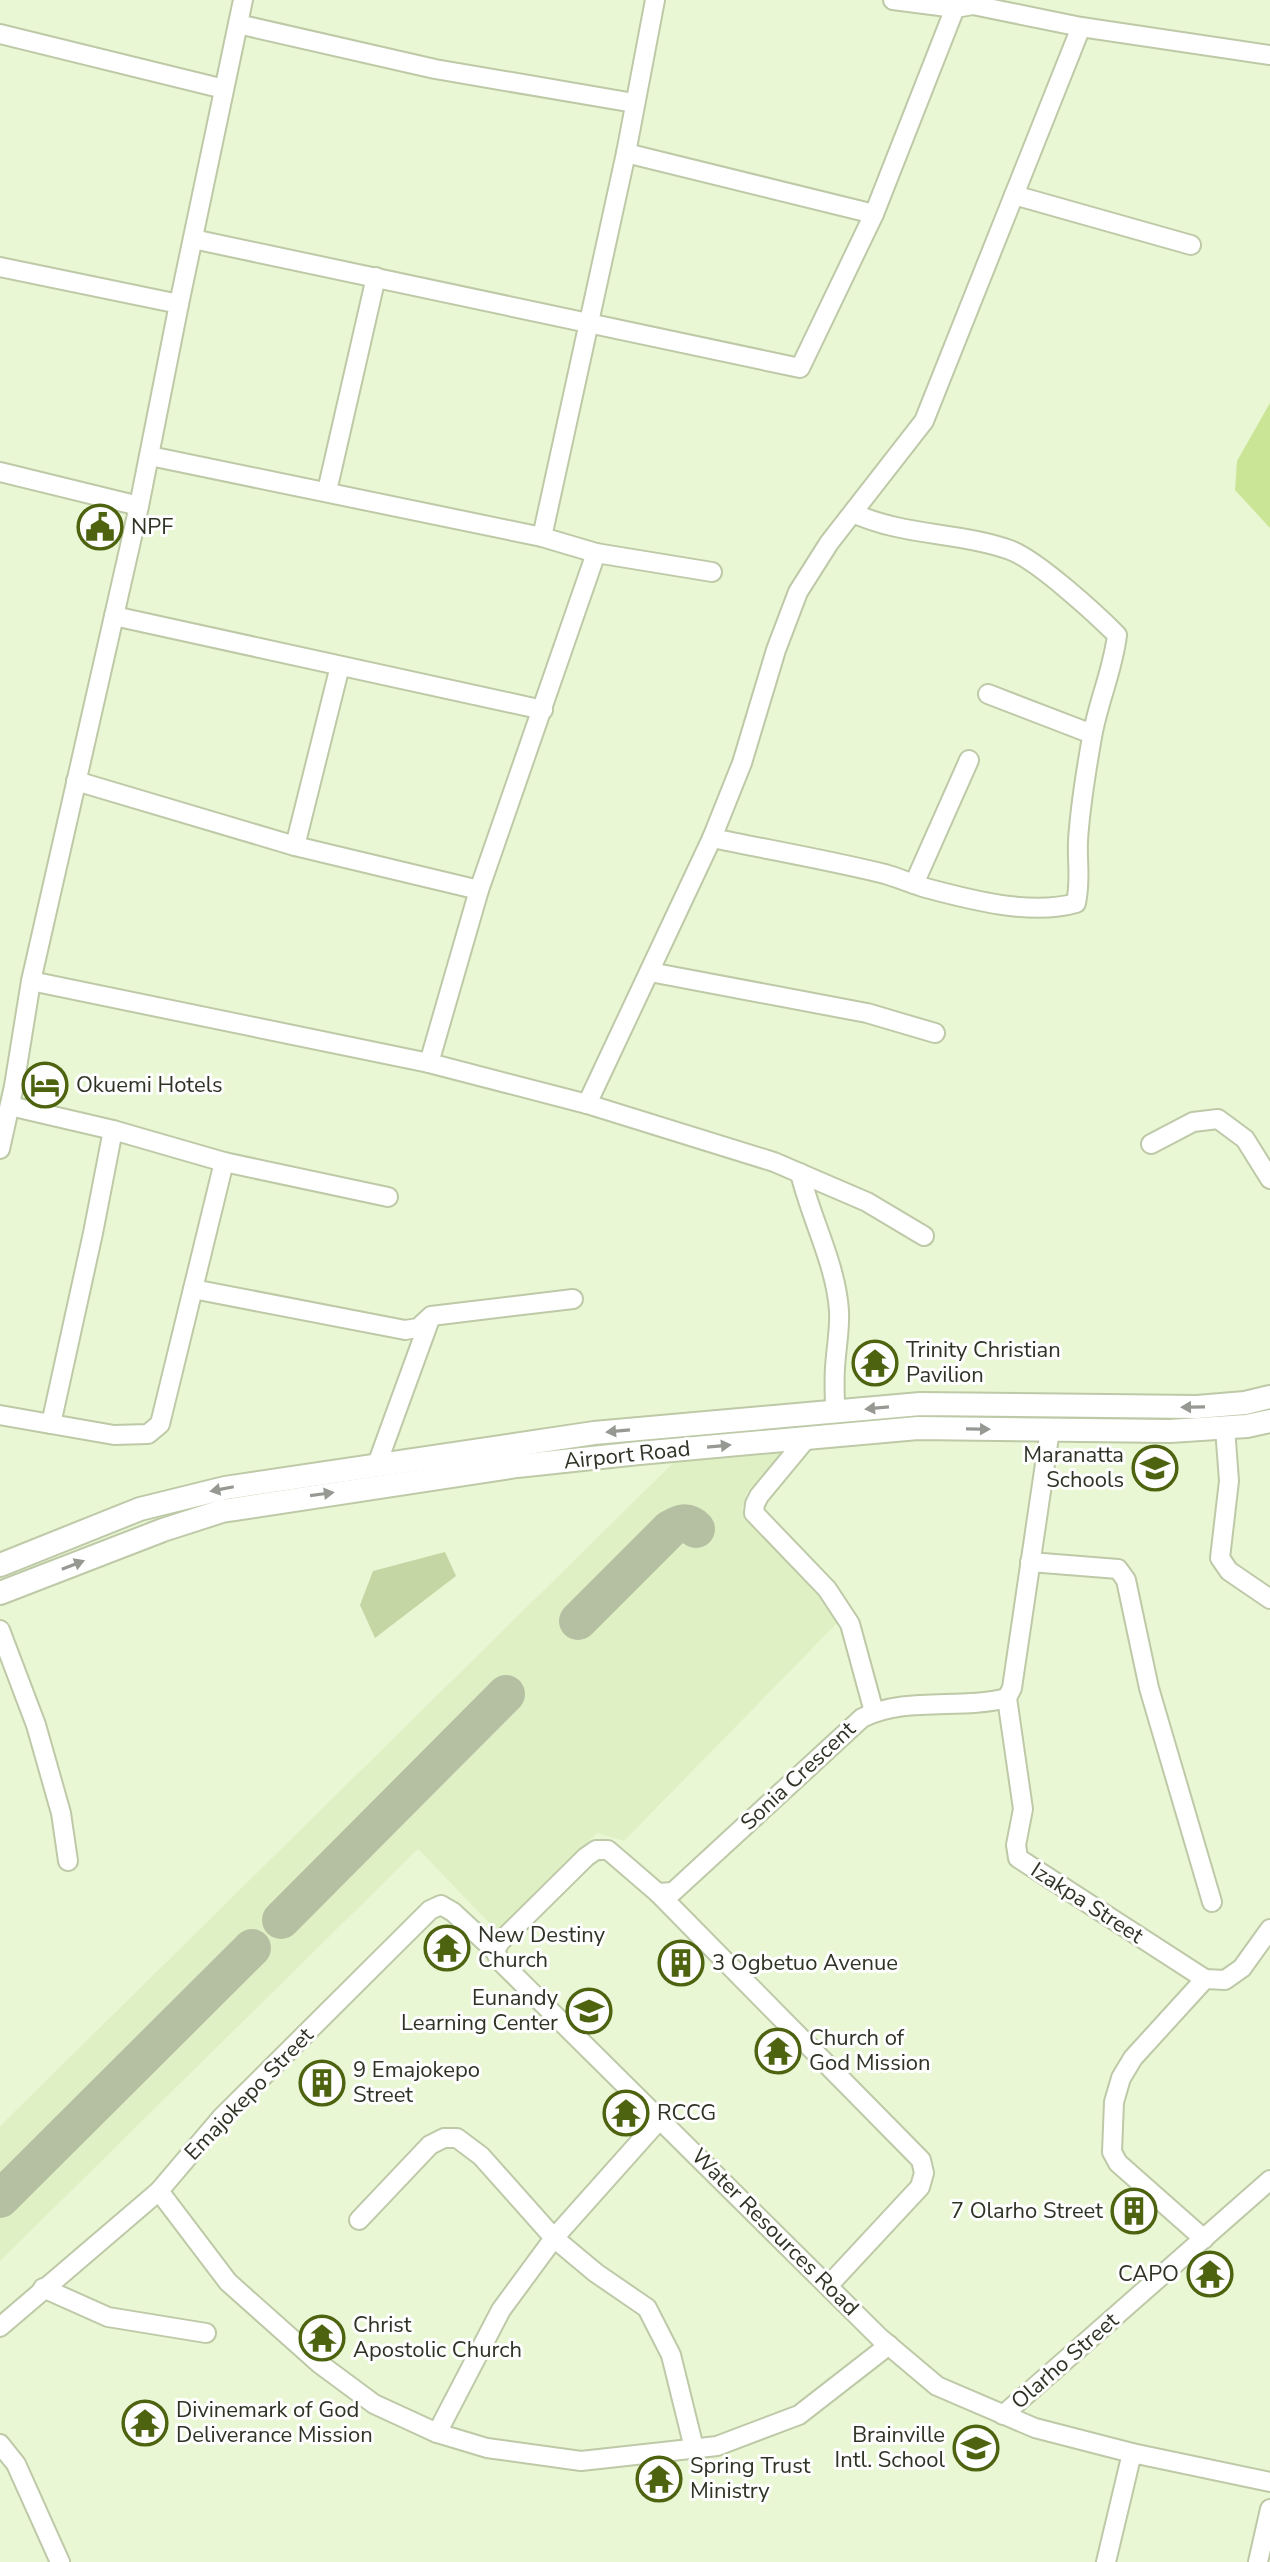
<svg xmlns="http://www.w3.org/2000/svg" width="1270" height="2562" font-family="'Nunito Sans',sans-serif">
	<rect width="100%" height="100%" fill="#eaf7d4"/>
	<polygon fill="#e0f0c5" points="787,1453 747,1492 742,1509 844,1616 624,1841 597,1833 498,1932 418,1849 0,2261 0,2126 674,1462"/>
	<polygon fill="#c4d6a3" points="445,1552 456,1576 375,1638 360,1605 373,1571"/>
	<polygon fill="#cae596" points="1270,403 1270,528 1235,490 1237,461"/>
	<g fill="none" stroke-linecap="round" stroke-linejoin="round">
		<g stroke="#b5c0a2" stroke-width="38">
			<path d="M578,1621L670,1529C680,1523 687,1520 696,1529"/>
			<polyline points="281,1920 506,1694"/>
			<polyline points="0,2199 252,1948"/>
		</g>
		<g stroke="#bdc9a7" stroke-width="22">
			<g id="minor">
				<polyline points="893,0 955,8 973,5 1081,27 1270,55"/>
				<polyline points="238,24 435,69 634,103"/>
				<polyline points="0,34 224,89"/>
				<polyline points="626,153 874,214"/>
				<polyline points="1014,195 1191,245"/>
				<polyline points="193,239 800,368 874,214 955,8"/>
				<polyline points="0,267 179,304"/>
				<polyline points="150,456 542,537 596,553 712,572"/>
				<polyline points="0,472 139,506"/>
				<polyline points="327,491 376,277"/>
				<polyline points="542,537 626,153 655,0"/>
				<polyline points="596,553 479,890 429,1063 587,1104 774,1162 867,1202 924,1236"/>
				<polyline points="114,616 543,710"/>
				<polyline points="988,694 1092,734"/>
				<polyline points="76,781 295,846 479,890"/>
				<path d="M712,838C770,850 828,860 885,874C899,878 912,884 926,888C971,900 1031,916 1076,903C1081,879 1077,864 1078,841C1080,807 1086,771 1092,737C1098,702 1113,670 1117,635C1095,613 1037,560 1010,550C959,532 903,536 853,513"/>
				<polyline points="295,846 340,666"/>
				<polyline points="914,884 969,760"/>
				<polyline points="650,972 867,1013 935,1033"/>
				<polyline points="31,981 429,1063"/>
				<polyline points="587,1104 712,838 742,763 776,650 798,592 829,543 924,421 1081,27"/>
				<polyline points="1151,1144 1193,1122 1218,1119 1245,1139 1270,1179"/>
				<polyline points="0,1149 14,1086 31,981 139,506 179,304 243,0"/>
				<polyline points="224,1162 388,1197"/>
				<path d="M800,1173C811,1219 836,1264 839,1311C840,1330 836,1349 835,1368C834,1382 835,1397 835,1412"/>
				<polyline points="193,1289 405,1330 418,1328 431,1316 573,1299"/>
				<polyline points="0,1415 114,1435 148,1434 160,1424 224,1162 113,1130 10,1106"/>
				<polyline points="51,1424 93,1233 113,1130"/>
				<polyline points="1225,1428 1229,1481 1220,1558 1229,1571 1270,1599"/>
				<polyline points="1050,1430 1012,1688 1007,1698 1023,1809 1016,1845 1018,1858 1205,1979 1225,1980 1242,1968 1270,1929"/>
				<polyline points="807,1438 759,1496 755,1504 754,1513 827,1589 850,1624 874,1712"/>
				<polyline points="376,1467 430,1319"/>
				<polyline points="1030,1562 1118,1569 1126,1580 1149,1688 1212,1902"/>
				<polyline points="0,1630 36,1725 61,1813 68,1861"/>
				<path d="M658,1893L673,1892L862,1718C906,1696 960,1710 1007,1698"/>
				<polyline points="159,2191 228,2282 320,2364 374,2404 437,2433 487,2448 581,2461 717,2446 799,2415 889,2345"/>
				<polyline points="359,2220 430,2145 444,2138 457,2138 481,2156 554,2238 596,2273 647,2308 671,2355 694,2448"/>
				<polyline points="1204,2239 1118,2163 1112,2152 1114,2102 1121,2078 1133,2058 1205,1979"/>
				<polyline points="828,2286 920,2187 924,2173 921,2160 658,1893 608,1850 596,1850 586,1857 500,1942 495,1951 500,1961 880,2338 937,2386 1035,2428 1132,2453 1270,2482"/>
				<polyline points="43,2288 108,2317 206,2333"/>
				<polyline points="0,2327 159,2191 221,2118 430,1910 441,1905 453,1912 495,1951"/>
				<polyline points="1003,2415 1270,2180"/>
				<polyline points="437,2433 501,2310 554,2238 661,2118"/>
				<polyline points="0,2444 16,2464 60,2562"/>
				<polyline points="1106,2562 1132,2453"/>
				<polyline points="1258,2562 1270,2509"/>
			</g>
		</g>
		<g stroke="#bdc9a7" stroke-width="26">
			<g id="major">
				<polyline points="0,1565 140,1509 225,1488 594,1433 920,1404 1197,1407 1245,1403 1270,1397"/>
				<polyline points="0,1593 163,1530 222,1511 517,1466 639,1453 918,1428 1170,1431 1247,1426 1270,1421"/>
			</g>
		</g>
		<use href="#minor" stroke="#fff" stroke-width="18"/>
		<use href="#major" stroke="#fff" stroke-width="22"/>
	</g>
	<defs><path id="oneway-solid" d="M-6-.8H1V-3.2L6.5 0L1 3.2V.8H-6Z" transform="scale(2)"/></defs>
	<g fill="#969992">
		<use href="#oneway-solid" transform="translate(1193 1407) rotate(179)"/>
		<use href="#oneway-solid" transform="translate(877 1408) rotate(175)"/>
		<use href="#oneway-solid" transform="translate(978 1429) rotate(1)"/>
		<use href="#oneway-solid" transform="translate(618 1431) rotate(175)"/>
		<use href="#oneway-solid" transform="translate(719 1446) rotate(-5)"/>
		<use href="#oneway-solid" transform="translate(222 1489) rotate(169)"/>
		<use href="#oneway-solid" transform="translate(322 1494) rotate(-8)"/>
		<use href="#oneway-solid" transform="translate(73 1565) rotate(-21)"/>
	</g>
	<defs>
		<g id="civic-ring" transform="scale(2.3)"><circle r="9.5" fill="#fefefe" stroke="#4d630f" stroke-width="1.5"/><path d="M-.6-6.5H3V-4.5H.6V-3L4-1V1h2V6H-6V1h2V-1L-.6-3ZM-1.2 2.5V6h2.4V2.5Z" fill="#4d630f"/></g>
		<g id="hotel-ring" transform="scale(2.3)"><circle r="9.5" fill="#fefefe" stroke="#4d630f" stroke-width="1.5"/><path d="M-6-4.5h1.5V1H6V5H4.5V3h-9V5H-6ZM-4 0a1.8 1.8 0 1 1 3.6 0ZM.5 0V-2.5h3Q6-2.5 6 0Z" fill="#4d630f"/></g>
		<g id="temple-ring" transform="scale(2.3)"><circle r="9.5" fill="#fefefe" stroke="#4d630f" stroke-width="1.5"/><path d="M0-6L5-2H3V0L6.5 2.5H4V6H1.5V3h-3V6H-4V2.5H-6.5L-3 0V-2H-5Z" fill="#4d630f"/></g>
		<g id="school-ring" transform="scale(2.3)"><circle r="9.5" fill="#fefefe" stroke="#4d630f" stroke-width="1.5"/><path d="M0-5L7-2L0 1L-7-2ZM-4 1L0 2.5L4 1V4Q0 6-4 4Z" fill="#4d630f"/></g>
		<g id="building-ring" transform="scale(2.3)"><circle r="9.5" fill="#fefefe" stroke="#4d630f" stroke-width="1.5"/><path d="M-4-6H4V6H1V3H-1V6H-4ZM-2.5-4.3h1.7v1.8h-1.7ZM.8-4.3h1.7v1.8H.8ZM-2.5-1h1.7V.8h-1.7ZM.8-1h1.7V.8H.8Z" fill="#4d630f"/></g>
	</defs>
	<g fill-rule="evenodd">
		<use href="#civic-ring" x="100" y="527"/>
		<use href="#hotel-ring" x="45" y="1085"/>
		<use href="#temple-ring" x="875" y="1363"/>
		<use href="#school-ring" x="1155" y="1468"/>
		<use href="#temple-ring" x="447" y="1948"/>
		<use href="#building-ring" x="681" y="1963"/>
		<use href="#school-ring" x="589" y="2011"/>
		<use href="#temple-ring" x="778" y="2051"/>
		<use href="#building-ring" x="322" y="2083"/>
		<use href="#temple-ring" x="626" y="2113"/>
		<use href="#building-ring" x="1134" y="2211"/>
		<use href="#temple-ring" x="1210" y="2274"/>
		<use href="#temple-ring" x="322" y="2338"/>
		<use href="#temple-ring" x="145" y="2423"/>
		<use href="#school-ring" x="976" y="2448"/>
		<use href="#temple-ring" x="659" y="2479"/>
	</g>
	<g text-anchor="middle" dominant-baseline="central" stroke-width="6" stroke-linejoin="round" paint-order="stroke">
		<g font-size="22" fill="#2e3325" stroke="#fefefe" text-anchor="start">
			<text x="131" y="527">NPF</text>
			<text x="76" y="1085">Okuemi Hotels</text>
			<text x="906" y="1350">Trinity Christian<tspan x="906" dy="25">Pavilion</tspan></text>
			<text x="1124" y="1455" text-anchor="end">Maranatta<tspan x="1124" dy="25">Schools</tspan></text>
			<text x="478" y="1935">New Destiny<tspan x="478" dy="25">Church</tspan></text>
			<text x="712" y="1963">3 Ogbetuo Avenue</text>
			<text x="558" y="1998" text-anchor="end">Eunandy<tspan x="558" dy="25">Learning Center</tspan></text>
			<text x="809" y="2038">Church of<tspan x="809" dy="25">God Mission</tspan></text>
			<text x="353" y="2070">9 Emajokepo<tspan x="353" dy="25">Street</tspan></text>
			<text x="657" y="2113">RCCG</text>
			<text x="1103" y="2211" text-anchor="end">7 Olarho Street</text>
			<text x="1179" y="2274" text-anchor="end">CAPO</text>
			<text x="353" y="2325">Christ<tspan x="353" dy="25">Apostolic Church</tspan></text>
			<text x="176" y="2410">Divinemark of God<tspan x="176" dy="25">Deliverance Mission</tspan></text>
			<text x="945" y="2435" text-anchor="end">Brainville<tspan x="945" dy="25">Intl. School</tspan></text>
			<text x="690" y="2466">Spring Trust<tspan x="690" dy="25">Ministry</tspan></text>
		</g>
		<g font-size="22" fill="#2e3325" stroke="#fefefe">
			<text transform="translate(627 1455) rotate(-6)">Airport Road</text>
			<text transform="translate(798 1776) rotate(-43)">Sonia Crescent</text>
			<text transform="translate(1087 1903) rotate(33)">Izakpa Street</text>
			<text transform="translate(249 2094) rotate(-46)">Emajokepo Street</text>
			<text transform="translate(775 2232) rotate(45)">Water Resources Road</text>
			<text transform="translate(1065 2361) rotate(-41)">Olarho Street</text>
		</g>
	</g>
</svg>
